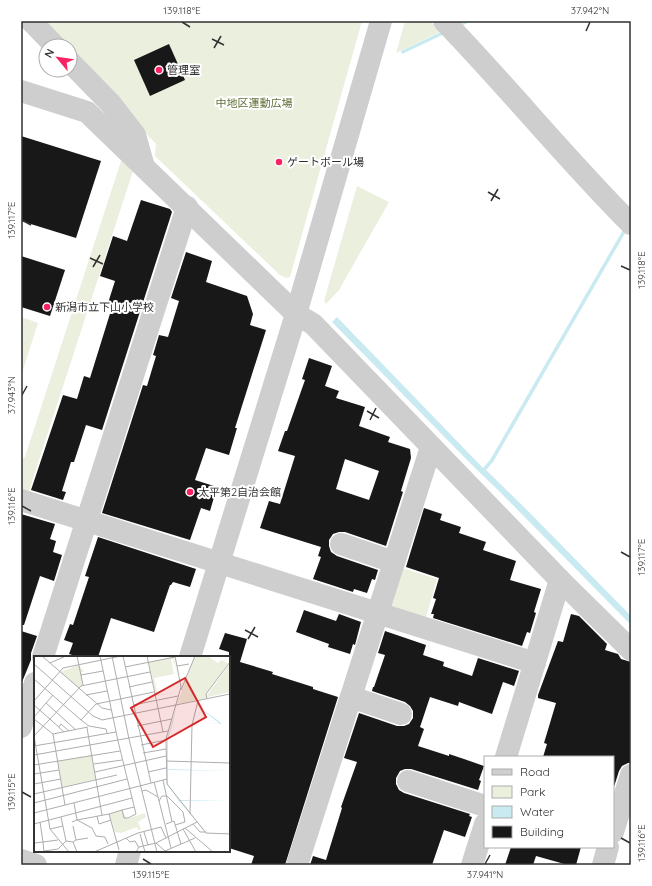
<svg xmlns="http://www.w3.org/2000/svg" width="652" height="886" font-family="Quicksand,'Noto Sans JP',sans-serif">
	<rect width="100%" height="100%" fill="#fff"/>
	<g fill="#ebefdd">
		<polygon points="39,21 362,21 290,277 286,278 280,275 155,156 156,144 70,54 70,46 62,46"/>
		<polygon points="405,21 429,21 442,31 396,53"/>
		<polygon points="122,158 133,171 27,497 21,495 21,459 25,457"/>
		<polygon points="357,186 389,202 339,290 326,304 324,301"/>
		<polygon points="21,317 38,323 21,376"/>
		<polygon points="399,567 437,579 424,624 385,612"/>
	</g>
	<g fill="#c8eaf0">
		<polygon points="464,21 472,21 402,54 401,51"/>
		<polygon points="631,216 631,223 493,462 486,470 525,508 631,616 631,625 500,492 470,463 332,322 337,317 483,468 490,460"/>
	</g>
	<g fill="#181818" fill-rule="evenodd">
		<polygon points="169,44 185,80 150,96 134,60"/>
		<polygon points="21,136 101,161 76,238 21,221"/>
		<polygon points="141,200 170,209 172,212 102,430 86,425 74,462 71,462 62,491 66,492 63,500 31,490 63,395 77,399 84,376 90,378 113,304 108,303 115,281 100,276 113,236 127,241"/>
		<polygon points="186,252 212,261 206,282 247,296 253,314 250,325 266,330 235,428 237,428 229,455 206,448 195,480 217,487 210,511 201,508 190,540 102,513 143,385 147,386 156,356 153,355 159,335 168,337 179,301 171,298"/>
		<polygon points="21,256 65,270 50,316 21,307"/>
		<path d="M309,358L332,366L325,386L339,391L336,398L365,407L359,426L390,437L388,442L410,449L411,458L401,491L403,492L386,546L345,532H339L333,534L329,540V546L331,552L337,556L378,570L375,580L372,579L367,593L354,589L353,592L313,579L321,557L318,556L321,547L260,528L269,501L280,504L295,456L278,451L285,431H287L305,380L302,379ZM345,459L379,471L369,500L336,489Z"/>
		<polygon points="424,508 442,514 440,520 461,527 459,533 486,542 483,550 516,561 510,580 541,589 534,612 536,613 530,633 527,632 522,646 433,618 434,614 431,614 436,599 433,598 439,578 406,567"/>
		<polygon points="21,514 55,524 50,539 56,541 53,552 62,555 54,581 40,576 24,625 21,625"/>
		<polygon points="98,537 196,569 190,587 173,582 171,585 170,585 154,632 111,618 98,657 79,657 69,654 73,643 64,640 70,624 73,625 89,577 85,576"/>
		<polygon points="304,610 336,621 339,614 361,622 355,645 353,644 350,654 328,647 329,644 296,632"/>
		<polygon points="571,614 579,616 607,644 605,650 618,654 621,659 631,662 631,763 628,763 622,766 619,771 613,790 613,757 543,757 547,744 544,743 556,703 538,698 538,695 558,641 563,642"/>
		<polygon points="21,631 37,636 31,653 31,660 22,682 21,682"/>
		<polygon points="385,631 426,645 423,655 444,662 443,666 472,676 478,658 519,671 514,686 503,682 492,714 459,702 458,706 430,697 420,727 424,729 418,746 449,756 449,754 464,759 484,766 479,780 481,781 478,790 411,769 405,769 400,771 396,778 396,784 399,790 404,793 470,814 469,816 472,817 465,837 444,830 432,865 310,865 313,856 326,860 342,808 341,807 357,762 344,758 359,713 397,726 404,726 409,724 413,718 413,711 410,706 405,702 372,691 373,687 374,687 385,655 378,653"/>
		<polygon points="225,633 247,639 240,662 273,672 272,674 313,687 313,689 338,697 285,865 251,865 254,856 229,848 229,652 219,649"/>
		<polygon points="511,847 581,847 576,865 568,865 536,856 533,865 505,865"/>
	</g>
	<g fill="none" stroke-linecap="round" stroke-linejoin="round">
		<g stroke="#cecece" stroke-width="22">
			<polyline points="31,21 55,46"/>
			<path d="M444,21C508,87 566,159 631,224"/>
			<polyline points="70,62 111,104 135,135 144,167"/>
			<polyline points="296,314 313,324 560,580 631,650"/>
			<polyline points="21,500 535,663"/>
			<polyline points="341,544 394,562"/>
			<polyline points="43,657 187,207"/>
			<polyline points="351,697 401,714"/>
			<polyline points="21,727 35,683"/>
			<polyline points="506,757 560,580"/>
			<polyline points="408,781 485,806"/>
			<polyline points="613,832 631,775"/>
			<polyline points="21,860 36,865"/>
			<polyline points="297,865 431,447"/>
			<polyline points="472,865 485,824"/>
			<polyline points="603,865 608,847"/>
		</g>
		<g stroke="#cecece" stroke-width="22">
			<polyline points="21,91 87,112 296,314"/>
			<polyline points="190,657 296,314 381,21"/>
			<polyline points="126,865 130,851"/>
		</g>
	</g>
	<path fill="none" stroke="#313131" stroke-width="1.5" d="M182,22L190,27M586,31L590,22M212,39L224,45M214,48L221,36M488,192L500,199M491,201L498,189M22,220L31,225M90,258L103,264M621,266L630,270M93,267L100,255M22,395L27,386M367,411L379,418M370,420L376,408M22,506L31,511M621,552L630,557M245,630L258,637M248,639L255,627M22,792L31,797M621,838L630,843M143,859L151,864M485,864L490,855"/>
	<g fill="#f72363" stroke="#fff" stroke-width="1.5">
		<circle cx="159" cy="70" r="4"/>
		<circle cx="279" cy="162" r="4"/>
		<circle cx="47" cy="307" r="4"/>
		<circle cx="190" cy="492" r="4"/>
	</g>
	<g text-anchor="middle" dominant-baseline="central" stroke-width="4" stroke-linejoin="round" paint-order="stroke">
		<g font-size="11" fill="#313131" stroke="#fff" text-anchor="start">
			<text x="167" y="70">管理室</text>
			<text x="287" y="162">ゲートボール場</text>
			<text x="55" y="307">新潟市立下山小学校</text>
			<text x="198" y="492">太平第2自治会館</text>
		</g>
		<g font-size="11" fill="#607239" stroke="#fff">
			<text x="254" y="103">中地区運動広場</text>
		</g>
	</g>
	<g transform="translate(34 656)">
		<rect width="196" height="196" fill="#fff"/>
		<path d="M161,0L175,1L184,7L187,4L194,7L172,38V42L143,48ZM140,1L143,17L139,3H137L140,18L120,22L124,39L145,36L122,40L115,6ZM196,7V36L173,41L174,38ZM45,9L50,16H47L49,29L45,32L26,16ZM58,99L62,123L28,131L24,105ZM88,154L93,163L111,157L112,161L104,166L107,173L104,174L103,171L87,177L81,176L75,158Z" fill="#ebefdd"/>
		<path d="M161,48L186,66L187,68H196L139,67L134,83L196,84L134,83V113L196,115L134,114V128L145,144L196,145H146L174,178L191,177L196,174L192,177L174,178L144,144L133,128V83L142,53L139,67L186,68Z" fill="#c8eaf0"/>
		<path fill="none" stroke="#adadad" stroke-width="1" d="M8,0L68,52L77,54M43,0L49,29M66,0L84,85L102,158L94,162H90L88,154L75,158L85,194M78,0L95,83L123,196M89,0L117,127M113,0L129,76M141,0L147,31L132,83L133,128L172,177L196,178M16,7L32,0M0,8L59,60L68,64L196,38M143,10L155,8M91,11L141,1M47,19L69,15M0,23L47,64L55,70L72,73L73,77M95,31L118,26M147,34L161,0M52,39L73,35M173,43L172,38L196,6M0,45L29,12L87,0M12,47L42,74M0,49L17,64M99,49L144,40M0,61L19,39M0,63L19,78L54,71M17,64L30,76M47,64L62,48L120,36M103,70L138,63M25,71L27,68L35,75M53,72L68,159M19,78L31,149M107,89L132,84M0,90L82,76M109,97L132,93M0,99L134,75M132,105L196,107M60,108L88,104M0,109L86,95M61,116L132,100M114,116L132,112M0,118L25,114M129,124L138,166M120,126L124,141M0,128L27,123M108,135L112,134L124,141L137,192M0,138L83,119M125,145L128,140H133L149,156L151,166L141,169M0,147L93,123M40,147L43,164L75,158M88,154L100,151M0,157L133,123M156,158L158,69L164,45M63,160L65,168L77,164M6,166L9,186L24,184M38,166L43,164L58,172L62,180L71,181L74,188M0,168L98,142M132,168L140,165L147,188M159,168L166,176H172M39,170L42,184L39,186M151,172L179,196M16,173L29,170M149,173L162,196M110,176L114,189M106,178L111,196M92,182L96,186L101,185L105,192M42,184L54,182M32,185L39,186L43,196M0,187L9,186L10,196M122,187L163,166M10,195L24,193L32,185L27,161M35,196L16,173L0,80L47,30L116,16M60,196L104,177L127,171L132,182M74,196H92M102,196L105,191L122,187L131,195L161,182"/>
		<path fill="#d62828" fill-opacity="0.15" stroke="#d62828" stroke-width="2" d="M151,22L172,61L119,91L97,52Z"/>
		<rect width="196" height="196" fill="none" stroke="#313131" stroke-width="2"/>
	</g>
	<rect width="652" height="886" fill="none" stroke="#ffffff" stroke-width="44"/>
	<rect x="484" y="756" width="130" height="92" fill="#ffffff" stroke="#adadad"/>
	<rect x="492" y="769" width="20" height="6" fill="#cecece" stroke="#adadad"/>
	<text x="520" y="776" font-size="12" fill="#313131">Road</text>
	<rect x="492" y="786" width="20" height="12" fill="#ebefdd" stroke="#adadad"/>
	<text x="520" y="796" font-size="12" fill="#313131">Park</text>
	<rect x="492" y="806" width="20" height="12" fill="#c8eaf0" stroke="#adadad"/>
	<text x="520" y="816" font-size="12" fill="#313131">Water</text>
	<rect x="492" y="826" width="20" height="12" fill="#181818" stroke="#adadad"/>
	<text x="520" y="836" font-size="12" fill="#313131">Building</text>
	<g transform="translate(58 58) rotate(299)"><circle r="19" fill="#ffffff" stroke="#adadad"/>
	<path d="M0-3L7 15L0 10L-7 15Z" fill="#f72363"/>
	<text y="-6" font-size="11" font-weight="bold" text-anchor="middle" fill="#313131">N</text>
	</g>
	<rect x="22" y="22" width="608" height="842" fill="none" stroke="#313131" stroke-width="1.5"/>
	<g font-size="10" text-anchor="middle" fill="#313131">
		<text x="182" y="14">139.118°E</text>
		<text x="590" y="14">37.942°N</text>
		<text transform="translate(11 220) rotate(-90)" y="4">139.117°E</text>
		<text transform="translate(641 270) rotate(-90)" y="4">139.118°E</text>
		<text transform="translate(11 395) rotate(-90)" y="4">37.943°N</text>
		<text transform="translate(11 506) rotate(-90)" y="4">139.116°E</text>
		<text transform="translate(641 557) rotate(-90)" y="4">139.117°E</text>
		<text transform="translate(11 792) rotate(-90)" y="4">139.115°E</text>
		<text transform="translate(641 843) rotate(-90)" y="4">139.116°E</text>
		<text x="151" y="878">139.115°E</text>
		<text x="485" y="878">37.941°N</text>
	</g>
</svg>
